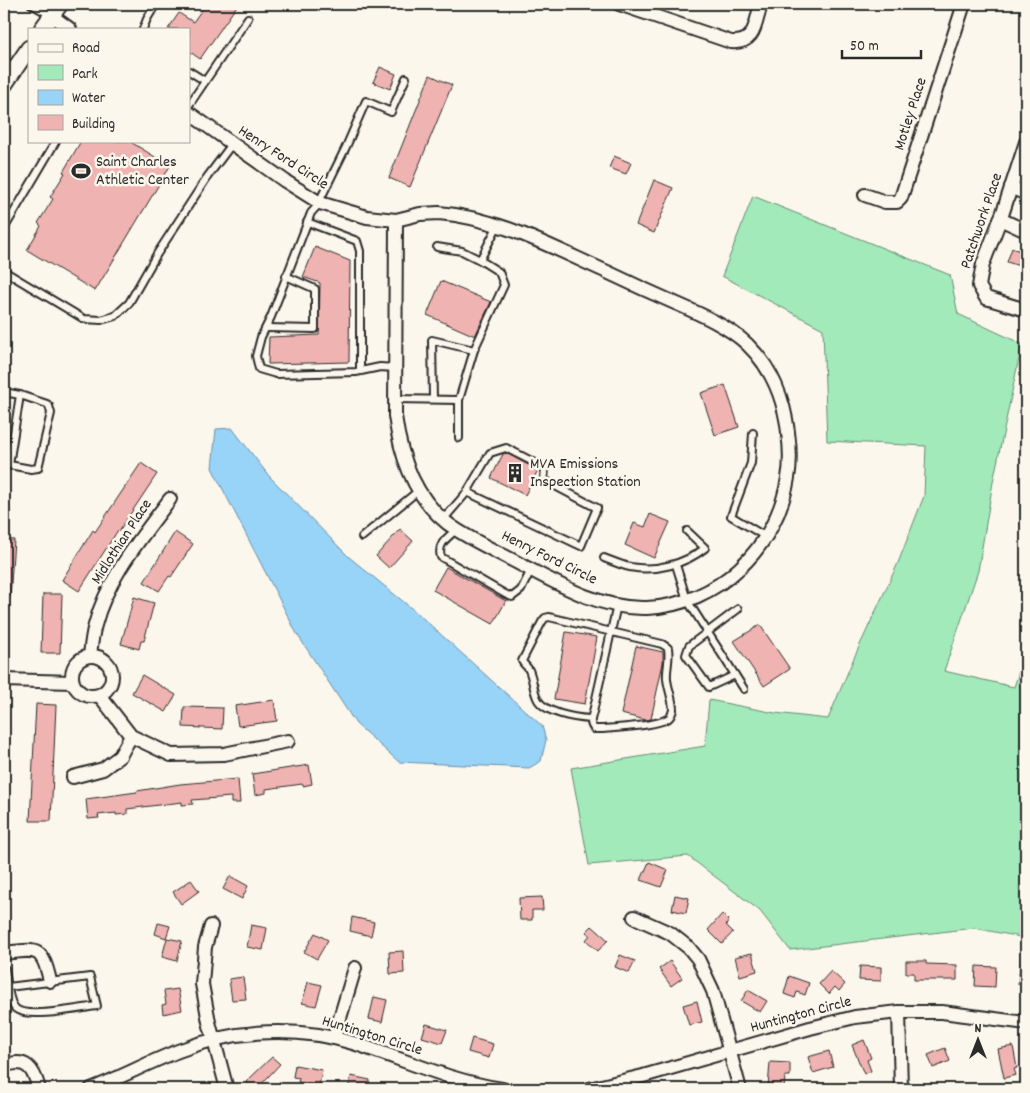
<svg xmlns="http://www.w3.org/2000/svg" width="1030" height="1093" font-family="Dekko,sans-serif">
	<rect width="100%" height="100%" fill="#fbf7ec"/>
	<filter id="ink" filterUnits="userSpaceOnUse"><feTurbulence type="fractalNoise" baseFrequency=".02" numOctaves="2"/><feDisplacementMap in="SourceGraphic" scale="10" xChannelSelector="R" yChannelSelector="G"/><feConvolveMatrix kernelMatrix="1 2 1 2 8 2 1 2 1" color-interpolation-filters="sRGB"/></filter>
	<g filter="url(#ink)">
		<polygon fill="#a2eab9" stroke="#668a72" points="753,196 950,275 958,314 1022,344 993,482 978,571 944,671 1014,687 1026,650 1026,938 974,928 790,950 760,911 688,856 589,865 571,768 705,746 709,700 775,713 828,719 853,660 898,563 924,496 926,446 827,441 823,329 722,276"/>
		<polygon fill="#98d3f8" stroke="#6c90a6" points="232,428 269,476 349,557 416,612 542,726 546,740 541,761 529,768 399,762 356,724 297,634 212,468 216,429"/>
		<g fill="#efb3b1" stroke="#2b2b2b">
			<polygon points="206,4 238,4 200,59 189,51 189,29 168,29 179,13 193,22"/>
			<polygon points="380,67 396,74 390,89 373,82"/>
			<polygon points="430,75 452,85 410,187 389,178"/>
			<polygon points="81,141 129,141 170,166 95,291 27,250 41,226 38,223 53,199 50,197 65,173 63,172"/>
			<polygon points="614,156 631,163 626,174 609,168"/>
			<polygon points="654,180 673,188 654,233 636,225"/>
			<polygon points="315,247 350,261 349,362 268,364 269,337 319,335 320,283 303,277"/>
			<polygon points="1012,248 1026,253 1026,268 1007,262"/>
			<polygon points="441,281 491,302 475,336 427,315"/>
			<polygon points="725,385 739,427 715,435 701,393"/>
			<polygon points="506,453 538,470 525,495 491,478 503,454"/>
			<polygon points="141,463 157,474 119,531 118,530 79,591 62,580 93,530 95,532"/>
			<polygon points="650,514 670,522 654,558 625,545 634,523 645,527"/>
			<polygon points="400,529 413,541 389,568 376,556"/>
			<polygon points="175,532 193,544 171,577 169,576 159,591 144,582"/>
			<polygon points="4,539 14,540 10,597 4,596"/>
			<polygon points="446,567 506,601 493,624 433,590"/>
			<polygon points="43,594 62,594 60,653 41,653"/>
			<polygon points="134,597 154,603 144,641 141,641 139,649 121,644"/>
			<polygon points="760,625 790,669 764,686 734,641"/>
			<polygon points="566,632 597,637 585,704 554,699"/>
			<polygon points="636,646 663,652 663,663 651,719 646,720 621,714"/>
			<polygon points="142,675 176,695 166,712 132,693"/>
			<polygon points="274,700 277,721 238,726 235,706"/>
			<polygon points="36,704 56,705 51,821 30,821"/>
			<polygon points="184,707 223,708 222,729 183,727"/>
			<polygon points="309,765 312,784 303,786 302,784 266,789 266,793 255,795 252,774"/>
			<polygon points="238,779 240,803 231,803 231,797 192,800 193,804 182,805 182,802 127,809 127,814 116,815 116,813 98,815 99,818 88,819 86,799 137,792 137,791 180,784"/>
			<polygon points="649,862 668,870 661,887 641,880"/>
			<polygon points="230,876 248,886 242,899 223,889"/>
			<polygon points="191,880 199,891 181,904 173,892"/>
			<polygon points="675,895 689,898 686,913 672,910"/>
			<polygon points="542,897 543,910 532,910 532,920 520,920 519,898"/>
			<polygon points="722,914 729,921 726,925 733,932 722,944 708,930"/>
			<polygon points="352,917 374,922 371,936 350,931"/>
			<polygon points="158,923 170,926 166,938 155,934"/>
			<polygon points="251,925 267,928 263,950 247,947"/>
			<polygon points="592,926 608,940 598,951 586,940 590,935 586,932"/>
			<polygon points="315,933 328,940 317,959 304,952"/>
			<polygon points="167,938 182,941 177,961 162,957"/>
			<polygon points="403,951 404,973 390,974 389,952"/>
			<polygon points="752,953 757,971 740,976 735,957"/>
			<polygon points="620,955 635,961 629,973 615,967"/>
			<polygon points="1021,958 1026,959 1026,985 1018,984"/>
			<polygon points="670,961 682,978 671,986 659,969"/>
			<polygon points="906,961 926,961 926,964 957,965 957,980 914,980 914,973 906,973"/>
			<polygon points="860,966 881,967 881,981 859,980"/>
			<polygon points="976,966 996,967 995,987 975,986"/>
			<polygon points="831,971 845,984 839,991 835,987 829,994 819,984"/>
			<polygon points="789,976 809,983 805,995 797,992 795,998 784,994"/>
			<polygon points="243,977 246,999 232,1000 229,979"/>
			<polygon points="308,982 322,985 316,1006 302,1003"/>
			<polygon points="178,989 182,1010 163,1014 162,1005 166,1004 164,991"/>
			<polygon points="748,990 767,1001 760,1012 741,1001"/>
			<polygon points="374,997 387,1000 382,1022 369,1019"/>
			<polygon points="697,1001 702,1022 689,1025 683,1005"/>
			<polygon points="426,1024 447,1030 442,1043 422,1037"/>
			<polygon points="472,1038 493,1044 489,1058 468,1052"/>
			<polygon points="864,1040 871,1058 867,1060 871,1071 864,1074 852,1045"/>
			<polygon points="1013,1046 1017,1068 1014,1069 1016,1075 1004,1078 998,1049"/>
			<polygon points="945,1048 950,1061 933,1068 928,1055"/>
			<polygon points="829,1051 833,1067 813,1073 808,1057"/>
			<polygon points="272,1057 280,1064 257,1089 254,1089 246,1082"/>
			<polygon points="770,1062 790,1063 790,1076 785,1076 784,1089 768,1088"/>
			<polygon points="295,1065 322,1070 319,1086 298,1082 299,1078 293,1077"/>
			<polygon points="351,1076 370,1080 368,1089 348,1089"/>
		</g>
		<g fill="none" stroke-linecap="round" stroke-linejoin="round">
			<g stroke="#2b2b2b" stroke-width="10">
				<g id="service">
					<polyline points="31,4 52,16"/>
					<polyline points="143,29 147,19 156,4"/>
					<polyline points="189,71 205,81"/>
					<polyline points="189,105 248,18"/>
					<polyline points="319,202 346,147 366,101 391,112 406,78"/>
					<polyline points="320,203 311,213 271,317 261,337 256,356 259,369 276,374 356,372 380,367 395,368"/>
					<polyline points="307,222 357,241 360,251 360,371"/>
					<polyline points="4,229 56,141"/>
					<polyline points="437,247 462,251 480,260"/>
					<polyline points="4,271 84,319 101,320 115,316 129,303 157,254 208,176 232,144"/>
					<polyline points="267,328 315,329 315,289 286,276"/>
					<polyline points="4,392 20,395 9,465 4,467"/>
					<polyline points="395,399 459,400"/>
					<polyline points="433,399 432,340 474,350"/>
					<polyline points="753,433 751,463 731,516 766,537"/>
					<polyline points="459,438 459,400 474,350 504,285 499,272 480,260 498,225"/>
					<polyline points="9,465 31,469 38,468 51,413 49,406 47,404 20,395"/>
					<polyline points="443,520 467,492 581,546 597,508 544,480 545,468 506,448 490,453 467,492"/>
					<path d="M456,530C447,538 437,544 441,557L505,594L512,597L521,590L531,570"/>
					<polyline points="362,537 418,491"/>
					<path d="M604,558C612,561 621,565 630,567C656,572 685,564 705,548L687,531"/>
					<polyline points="676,565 687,600 744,689"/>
					<polyline points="735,675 709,687 686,655 689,646 738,609"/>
					<path d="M590,719C575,718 543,713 537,698C533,689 533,679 529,670C527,666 524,665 522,661L542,622L545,618L549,617L662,644L668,648C670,660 666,669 667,679C668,689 673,700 673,710C672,713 671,718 667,719C655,726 617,728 602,729H594C589,723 591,719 593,712L617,605"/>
					<path d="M5,969C7,979 8,1003 16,1009C28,1019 81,1008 97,1006L90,977L8,987"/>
				</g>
			</g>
			<g stroke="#2b2b2b" stroke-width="16">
				<g id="minor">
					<path d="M619,4L731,42C756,44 755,23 761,4"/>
					<polyline points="52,16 70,29"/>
					<polyline points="189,113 285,181 320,203 367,217 396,220"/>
					<polyline points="1026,142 1003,212 983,264 979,286 986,298 1026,310"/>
					<polyline points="1011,187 1026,194"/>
					<polyline points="865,195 885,202 897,202 901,198 964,4"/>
					<path d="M439,213C499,218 551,247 605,271C628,282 652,293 675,303C700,314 728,326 747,344C772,368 784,398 788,432C790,447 791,463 788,478C777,547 718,605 647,608C601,610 556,583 516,562C497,552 476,542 457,530C417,505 401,461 395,416L396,220L420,214Z"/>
					<polyline points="1000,219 1026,231"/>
					<circle cx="92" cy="676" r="20"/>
					<path d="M90,656C91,646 92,635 95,625C107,578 142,537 170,499"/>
					<polyline points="4,680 72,682"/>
					<polyline points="100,696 131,736 171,755 224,754 288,741"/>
					<polyline points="73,777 103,769 120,756 131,736"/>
					<polyline points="634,917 670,933 689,948 698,959 713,991 740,1089"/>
					<polyline points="211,926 205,947 202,984 209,1022 227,1089"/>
					<path d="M4,953C37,949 42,946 50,981"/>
					<polyline points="899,1012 901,1089"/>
					<polyline points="334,1038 355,968"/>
					<path d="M4,1066C26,1057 34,1069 39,1089"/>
					<path d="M91,1089C122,1077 151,1061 181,1050C236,1029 298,1026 353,1043C403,1059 450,1081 502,1089"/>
					<polyline points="589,1089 643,1076 810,1028 855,1017 899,1012 942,1012 1026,1023"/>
				</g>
			</g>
			<g stroke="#2b2b2b" stroke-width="19">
				<g id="tertiary">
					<polyline points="42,29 60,4"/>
					<polyline points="4,85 29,48"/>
				</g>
			</g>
			<use href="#service" stroke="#fbf7ec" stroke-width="6"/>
			<use href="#minor" stroke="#fbf7ec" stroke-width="12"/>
			<use href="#tertiary" stroke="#fbf7ec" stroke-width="15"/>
		</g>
	</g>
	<defs>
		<g id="stadium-bare" transform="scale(1.5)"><path d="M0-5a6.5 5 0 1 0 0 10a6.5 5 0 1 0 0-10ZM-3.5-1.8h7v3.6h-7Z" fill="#2b2b2b" stroke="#fbf7ec" stroke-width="2.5" paint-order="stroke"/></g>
		<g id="building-bare" transform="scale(1.5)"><path d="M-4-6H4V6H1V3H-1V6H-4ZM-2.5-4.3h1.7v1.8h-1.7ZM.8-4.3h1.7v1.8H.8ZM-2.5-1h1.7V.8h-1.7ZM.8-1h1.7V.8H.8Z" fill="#2b2b2b" stroke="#fbf7ec" stroke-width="2.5" paint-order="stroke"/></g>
	</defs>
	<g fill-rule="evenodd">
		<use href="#stadium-bare" x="81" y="171"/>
		<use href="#building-bare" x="515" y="473"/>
	</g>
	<g text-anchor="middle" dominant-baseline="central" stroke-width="5" stroke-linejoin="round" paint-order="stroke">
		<g font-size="16" fill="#2b2b2b" stroke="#fbf7ec">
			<text transform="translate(911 114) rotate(-72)">Motley Place</text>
			<text transform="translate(283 158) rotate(33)">Henry Ford Circle</text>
			<text transform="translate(982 221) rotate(-71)">Patchwork Place</text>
			<text transform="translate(122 542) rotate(-57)">Midlothian Place</text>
			<text transform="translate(549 558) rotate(26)">Henry Ford Circle</text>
			<text transform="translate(801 1015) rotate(-15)">Huntington Circle</text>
			<text transform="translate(372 1036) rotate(17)">Huntington Circle</text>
		</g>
		<g font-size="16" fill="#2b2b2b" stroke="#fbf7ec" text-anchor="start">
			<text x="96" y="162">Saint Charles<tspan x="96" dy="18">Athletic Center</tspan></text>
			<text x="530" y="464">MVA Emissions<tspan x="530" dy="18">Inspection Station</tspan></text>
		</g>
	</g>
	<rect width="1030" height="1093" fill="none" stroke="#fbf7ec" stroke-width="20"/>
	<rect x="10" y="10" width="1010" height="1073" fill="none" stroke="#2b2b2b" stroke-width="2" filter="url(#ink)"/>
	<rect x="28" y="28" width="162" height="115" fill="#fbf7ec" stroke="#a8a59f"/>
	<rect x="38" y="44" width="25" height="8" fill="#fbf7ec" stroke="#a8a59f"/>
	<text x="72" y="52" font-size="15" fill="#2b2b2b">Road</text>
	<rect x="38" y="65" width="25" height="15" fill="#a2eab9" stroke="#a8a59f"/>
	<text x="72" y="78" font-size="15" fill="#2b2b2b">Park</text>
	<rect x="38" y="90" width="25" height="15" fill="#98d3f8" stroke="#a8a59f"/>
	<text x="72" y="102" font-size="15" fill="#2b2b2b">Water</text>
	<rect x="38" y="115" width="25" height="15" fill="#efb3b1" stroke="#a8a59f"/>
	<text x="72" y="128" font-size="15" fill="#2b2b2b">Building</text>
	<g transform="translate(978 1040)" stroke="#fbf7ec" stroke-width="4" paint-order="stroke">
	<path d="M0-4L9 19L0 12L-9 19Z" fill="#2b2b2b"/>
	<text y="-8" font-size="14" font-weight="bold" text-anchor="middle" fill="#2b2b2b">N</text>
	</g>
	<path d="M842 50v8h79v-8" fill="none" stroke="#2b2b2b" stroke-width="2.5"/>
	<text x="850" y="50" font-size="15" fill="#2b2b2b" stroke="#fbf7ec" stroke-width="4" paint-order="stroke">50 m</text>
</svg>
